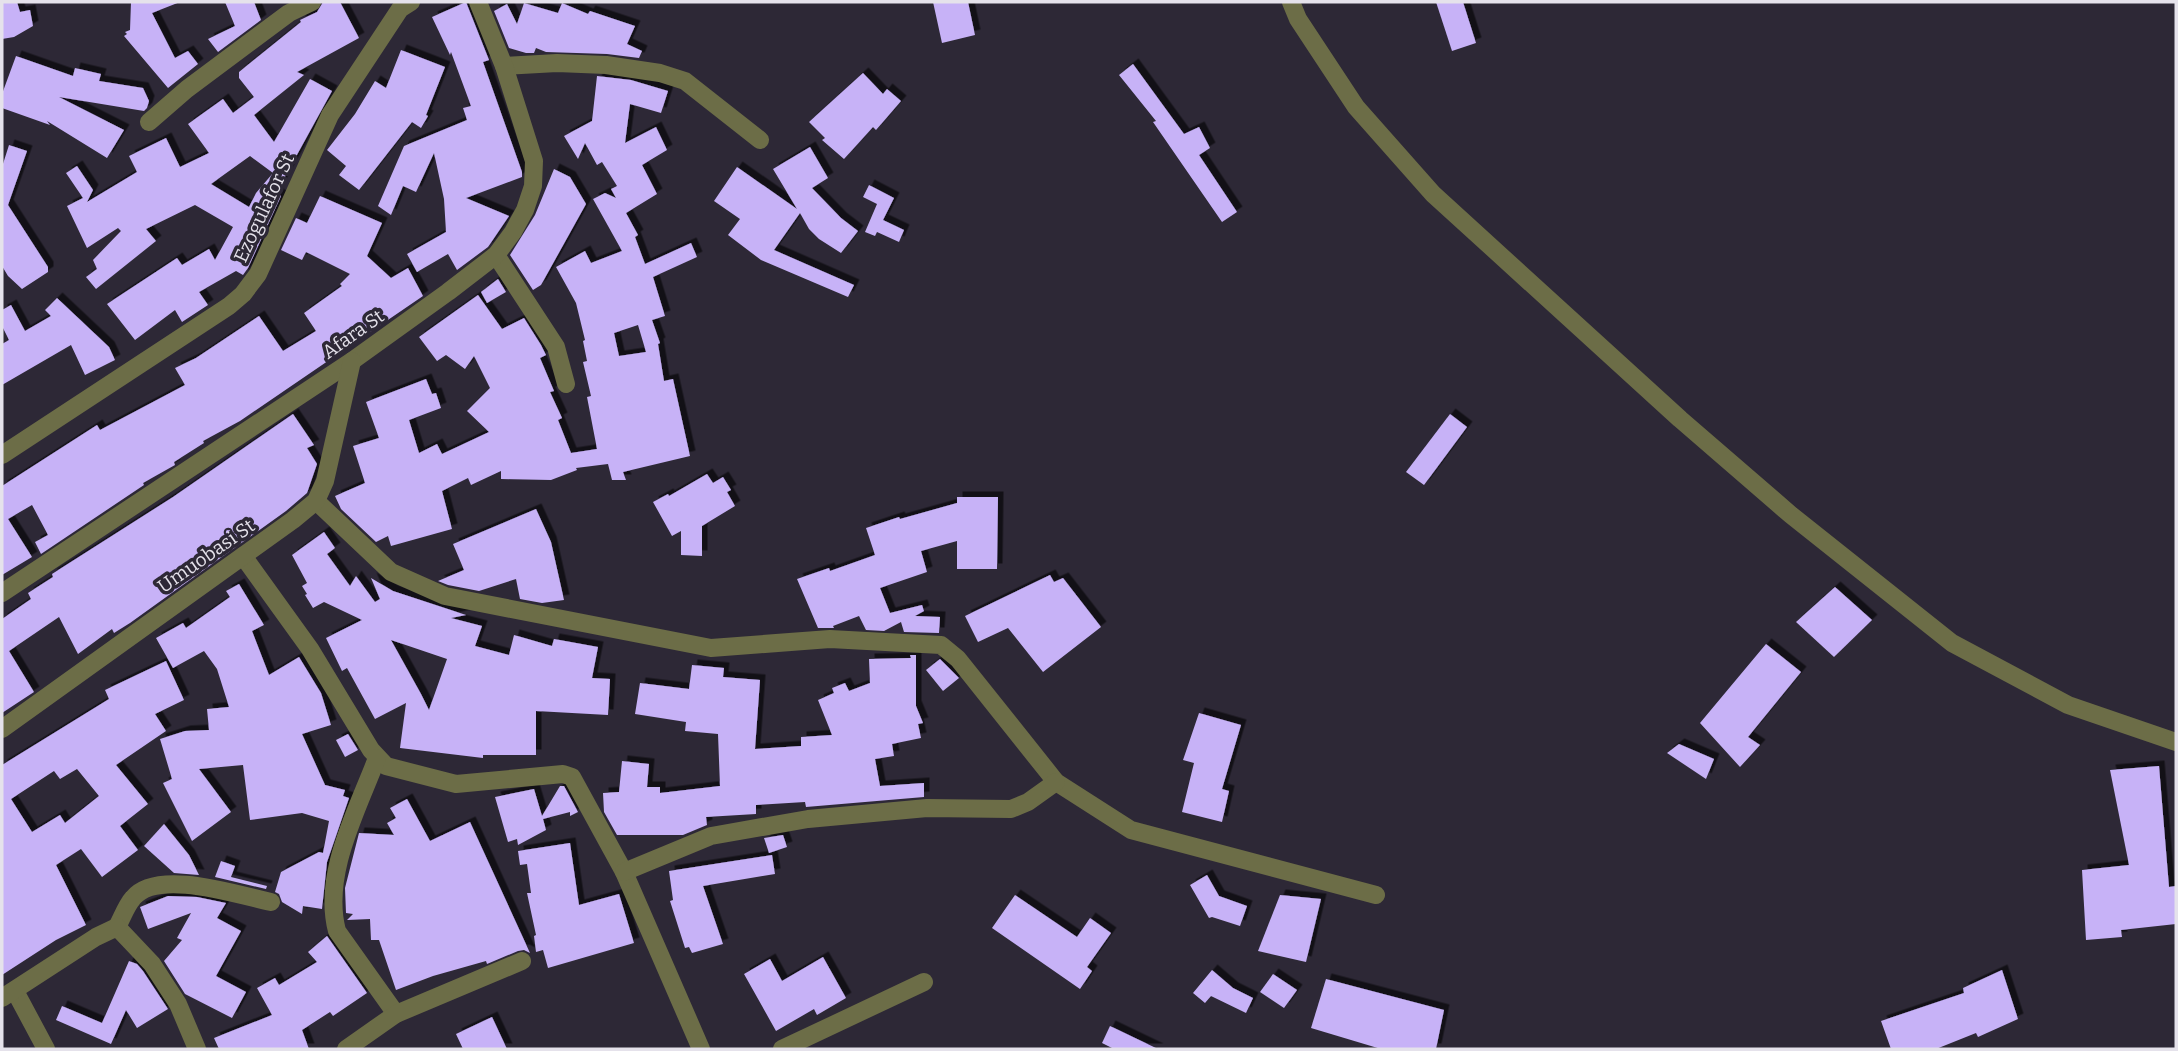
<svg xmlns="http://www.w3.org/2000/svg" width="2178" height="1051" font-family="Bitter,serif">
	<defs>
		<filter id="shadow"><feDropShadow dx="5.5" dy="-5.5" stdDeviation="0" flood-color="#0009"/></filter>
	</defs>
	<rect width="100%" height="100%" fill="#2d2836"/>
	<g fill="#c7b2f7" fill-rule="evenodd" filter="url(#shadow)">
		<polygon points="2,2 17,2 20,12 30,10 33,26 14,37 2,39"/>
		<polygon points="131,2 180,2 152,13 175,58 188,51 198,64 168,88 124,36 127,34 125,32 130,30"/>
		<polygon points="225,2 254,2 261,20 218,52 208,39 235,26"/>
		<path d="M323,2H340L359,38L297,72L304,75L254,115L274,142L310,79L332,91L276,193L281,196L248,268L243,275L236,271L199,292L208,305L182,322L175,310L135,340L107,304L177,258L182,265L209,249L215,260L233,227L195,205L146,229L156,241L96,289L86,277L97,269L93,260L121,231L118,228L87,248L67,206L83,198L66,173L77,166L93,190L87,202L137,172L129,156L166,138L180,167L209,153L188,124L223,99L233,113L254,97L239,78V72L301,22L300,20L317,12ZM250,156L273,173L256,193L249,207L211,184Z"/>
		<polygon points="466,2 489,60 483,62 522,172 522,177 466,198 509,216 488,247 457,270 448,254 417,272 407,254 446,232 444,199 434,153 416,192 403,186 391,215 378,206 404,146 467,120 463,108 471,106 451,52 450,55 432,17"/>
		<polygon points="933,2 968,2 975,35 942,43"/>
		<polygon points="1436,2 1463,2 1476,43 1452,51"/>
		<polygon points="524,3 558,13 562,3 588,14 590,11 635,26 627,44 642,51 639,58 607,54 546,52 536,48 534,53 526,53 509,48 494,11 507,4 517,24"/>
		<polygon points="401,50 445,67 426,115 428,116 421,128 412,122 359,190 339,175 346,166 327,150 355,114 375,81 386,88"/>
		<polygon points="16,56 73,76 75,68 101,74 99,81 143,88 149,101 147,108 144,111 59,97 124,130 107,158 47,121 50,125 2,108 2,94"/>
		<polygon points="1133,64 1184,134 1199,127 1210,148 1199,155 1237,212 1222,222 1153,122 1156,121 1119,75"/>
		<polygon points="863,73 883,94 887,89 901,101 876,130 873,127 844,159 822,140 825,138 809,122"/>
		<path d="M597,76L631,80L668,91L661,113L630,104L625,143L656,127L667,150L642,165L657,194L626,213L638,235L635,237L645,264L691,243L697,257L653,277L665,316L652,320L660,343L658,344L664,381L673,379L690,456L623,472L626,480H612L608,464L576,468L577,470L551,480L501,479V471L471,485L468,478L442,491L452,529L391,546L388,536L376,542L341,509L335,496L365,483L353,446L379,438L366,402L426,379L432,394L436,393L441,408L409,420L419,453L437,444L442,454L489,432L467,411L490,388L474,356L465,369L446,355L437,361L419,337L478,295L502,329L524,318L541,345L546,355L540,358L554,391L550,392L562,418L558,420L571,453L597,449L587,397L591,396L583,362L587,361L583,341L585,340L576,303L556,267L585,251L591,263L622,251L593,199L605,193L616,198L611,189L617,186L602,162L597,165L585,143L578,159L564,136L592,121ZM638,325L646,352L619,356L614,333Z"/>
		<polygon points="9,145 27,151 8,205 48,267 48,272 22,289 8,276 2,266 2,167"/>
		<polygon points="810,147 828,178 812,188 841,218 858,231 841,253 819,239 809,229 800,213 774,250 854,285 848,297 761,260 728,235 740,219 714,201 737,167 797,209 773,169"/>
		<polygon points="554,169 570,177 586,204 541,285 533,290 510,255 535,215"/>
		<polygon points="869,185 894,198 883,220 904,230 899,242 877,232 875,236 865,232 877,204 863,197"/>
		<polygon points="320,196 382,223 367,256 391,278 408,268 423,296 240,421 203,441 204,443 174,462 175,465 143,483 144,485 41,554 35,542 48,535 32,505 8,519 32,557 2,575 2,486 97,425 100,430 185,385 175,368 196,358 259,316 283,351 316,331 304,313 342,286 340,284 350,274 306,252 302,260 281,250 296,218 307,223"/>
		<polygon points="498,279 506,292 487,303 481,292"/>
		<polygon points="57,298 109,347 115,360 85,375 71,345 2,385 2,344 9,340 2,326 2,310 11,305 25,331 51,316 45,310"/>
		<polygon points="293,414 314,445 307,448 317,464 307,493 286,511 130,623 114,633 112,629 78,654 59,617 9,651 34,692 2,713 2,619 31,599 28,593 53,577 52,574 173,497"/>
		<polygon points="1450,414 1467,427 1424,485 1406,472"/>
		<polygon points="707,474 713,483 723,477 731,490 727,492 735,506 702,526 702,556 681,555 681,531 672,536 653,502 668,494 669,496"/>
		<polygon points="957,497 998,497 997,569 957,569 957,541 921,551 927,572 880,588 890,613 922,605 924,611 915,616 940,617 939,633 904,632 901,622 884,631 866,630 859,616 833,626 834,628 818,628 797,579 829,568 830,571 875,555 866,528 899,517 900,519 957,503"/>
		<polygon points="536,509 551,542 564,600 542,603 520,599 516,579 479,591 448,585 438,581 464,570 453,544"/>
		<path d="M324,532L335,548L327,554L350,586L356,576L375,602L380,599L371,578L393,591L466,615L451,618L482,626L475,646L509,655L514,635L552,646L554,639L598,647L592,678L610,679L608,715L536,711V755H483V758L400,748L406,703L375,719L347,668L342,671L326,638L362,620L324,602L313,608L305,595L307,594L302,586L307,583L292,555ZM391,640L447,659L429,710L421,694Z"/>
		<polygon points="1050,575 1054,582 1063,578 1101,627 1043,672 1008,628 978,642 965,616"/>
		<polygon points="239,584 264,625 252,631 269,675 299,657 321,693 331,725 302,734 325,785 345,790 343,796 349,798 327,862 322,909 303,906 302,914 282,902 279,894 275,892 281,872 319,852 323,853 329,821 302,813 250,820 243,765 199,769 231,812 192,841 163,783 172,779 160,739 185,731 209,730 207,709 229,707 217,669 204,651 173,668 156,638 183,623 186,628 230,597 226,591"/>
		<polygon points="1835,587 1872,620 1834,657 1796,622"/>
		<polygon points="1766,644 1801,672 1748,737 1760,745 1740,767 1700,723"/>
		<polygon points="910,655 916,655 916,706 923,723 918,724 921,738 892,744 894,756 875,759 880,786 924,783 924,797 806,807 805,802 756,805 756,814 706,817 707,825 683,835 617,835 604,812 603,793 619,792 622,761 649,764 647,787 660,787 660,793 720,786 718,734 685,731 686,722 635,714 640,683 689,689 692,665 724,668 723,677 760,680 755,749 801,746 801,737 832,735 818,700 834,693 832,688 845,683 849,691 870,683 869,659 911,658"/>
		<polygon points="940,659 959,678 943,691 926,670"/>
		<path d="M166,661L184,700L155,714L166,731L116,765L148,804L120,826L138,850L102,877L81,849L56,865L86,925L56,940L2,975V765L109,699L105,690ZM77,769L99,796L65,823L60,815L32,832L11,799L54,771L60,779Z"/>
		<polygon points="1199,713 1241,725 1222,789 1229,791 1222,822 1182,812 1194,763 1183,760"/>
		<polygon points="348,734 358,750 345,757 336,740"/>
		<polygon points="1679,744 1714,759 1706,779 1667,753"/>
		<polygon points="2159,766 2169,887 2176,886 2176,924 2121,930 2122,937 2086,940 2082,870 2129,865 2110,770"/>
		<polygon points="560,786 564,786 578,812 570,816 570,812 543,819 546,830 518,845 517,839 508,842 495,797 534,789 542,816"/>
		<polygon points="407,799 430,841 470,822 530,953 524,950 518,951 487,964 486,961 433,976 396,990 379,940 371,940 370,919 347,920 353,914 346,913 345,888 359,833 394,835 387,823 396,818 390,808"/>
		<polygon points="164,824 189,855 199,875 174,873 144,846"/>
		<polygon points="783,835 787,847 769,853 764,838"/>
		<polygon points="570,843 579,905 619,894 634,943 548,968 543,950 536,952 534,936 536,935 527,893 531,893 527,864 520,865 518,851"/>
		<polygon points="772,855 775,874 703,886 723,944 692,953 689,947 685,948 670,901 673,900 669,871"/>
		<polygon points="221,861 235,866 231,877 267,886 266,889 215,877"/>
		<polygon points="1207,875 1219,896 1247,906 1240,926 1212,917 1209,918 1190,885"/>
		<polygon points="1015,895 1077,937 1090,918 1111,933 1087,967 1092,971 1080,989 992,928"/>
		<polygon points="1280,895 1321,899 1306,962 1258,951"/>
		<polygon points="168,896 197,897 226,903 217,918 241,931 216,976 246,992 232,1018 185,994 164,961 182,940 177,938 191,913 148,929 140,907"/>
		<polygon points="327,936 367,993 333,1016 330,1012 302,1030 309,1049 219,1049 214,1038 272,1015 257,988 275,978 279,985 317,962 308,952"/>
		<polygon points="823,957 846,998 817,1015 814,1009 776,1031 744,974 770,959 782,981"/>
		<polygon points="129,961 137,964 143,971 168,1009 137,1028 126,1010 111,1044 56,1020 62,1006 102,1023"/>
		<polygon points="1212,970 1233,988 1253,998 1246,1013 1211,996 1205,1003 1193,993"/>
		<polygon points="2002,970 2018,1019 1978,1037 1976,1033 1936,1049 1891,1049 1881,1021 1964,993 1963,988"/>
		<polygon points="1273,974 1297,990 1284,1008 1260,992"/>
		<polygon points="1326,979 1444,1010 1436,1049 1381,1049 1311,1028"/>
		<polygon points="492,1017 507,1049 463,1049 456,1034"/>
		<polygon points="1110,1026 1158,1049 1114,1049 1102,1043"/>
	</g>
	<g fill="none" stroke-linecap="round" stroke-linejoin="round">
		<g stroke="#6c6d47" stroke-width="18">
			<polyline points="1291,2 1298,19 1356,107 1433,194 1680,419 1791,515 1952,643 2068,705 2176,742"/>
			<polyline points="504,66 557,63 606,65 660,73 685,81 760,140"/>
			<polyline points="149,122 187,89 289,13 312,2"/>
			<polyline points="496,255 556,347 566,384"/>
			<polyline points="2,455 229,306 243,294 258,274 330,115 400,9 411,2"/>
			<polyline points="316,501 391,572 445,596 711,648 830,639 941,645 958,659 1056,782 1131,830 1376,895"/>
			<polyline points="243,556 310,649 371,750 386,766 456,784 563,774 572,777 624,872 701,1049"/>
			<polyline points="2,593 352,361 448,292 496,255 513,232 525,210 533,186 534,161 504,66 478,2"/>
			<polyline points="2,729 293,520 316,501 325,481 352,361"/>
			<path d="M377,758C357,811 322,874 337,931L396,1014"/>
			<polyline points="624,872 711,836 808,819 927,808 1011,809 1028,802 1056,782"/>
			<path d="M117,927C122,918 126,906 133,898C157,868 238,895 271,902"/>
			<polyline points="15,991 46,1049"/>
			<polyline points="2,998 96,937 117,927 152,964 178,1004 197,1049"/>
			<polyline points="346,1049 396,1014 522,961"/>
			<polyline points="782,1049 924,982"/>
		</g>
	</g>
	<g text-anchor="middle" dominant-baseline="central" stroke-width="7" stroke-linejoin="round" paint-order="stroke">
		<g font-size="19" fill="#e5e2eb" stroke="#2d2836">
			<text transform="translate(264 208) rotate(-65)">Ezogulafor St</text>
			<text transform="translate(353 334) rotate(-35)">Afara St</text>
			<text transform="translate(206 556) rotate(-35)">Umuobasi St</text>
		</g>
	</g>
	<rect width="2178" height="1051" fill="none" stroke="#e5e2eb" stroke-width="7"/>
</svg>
